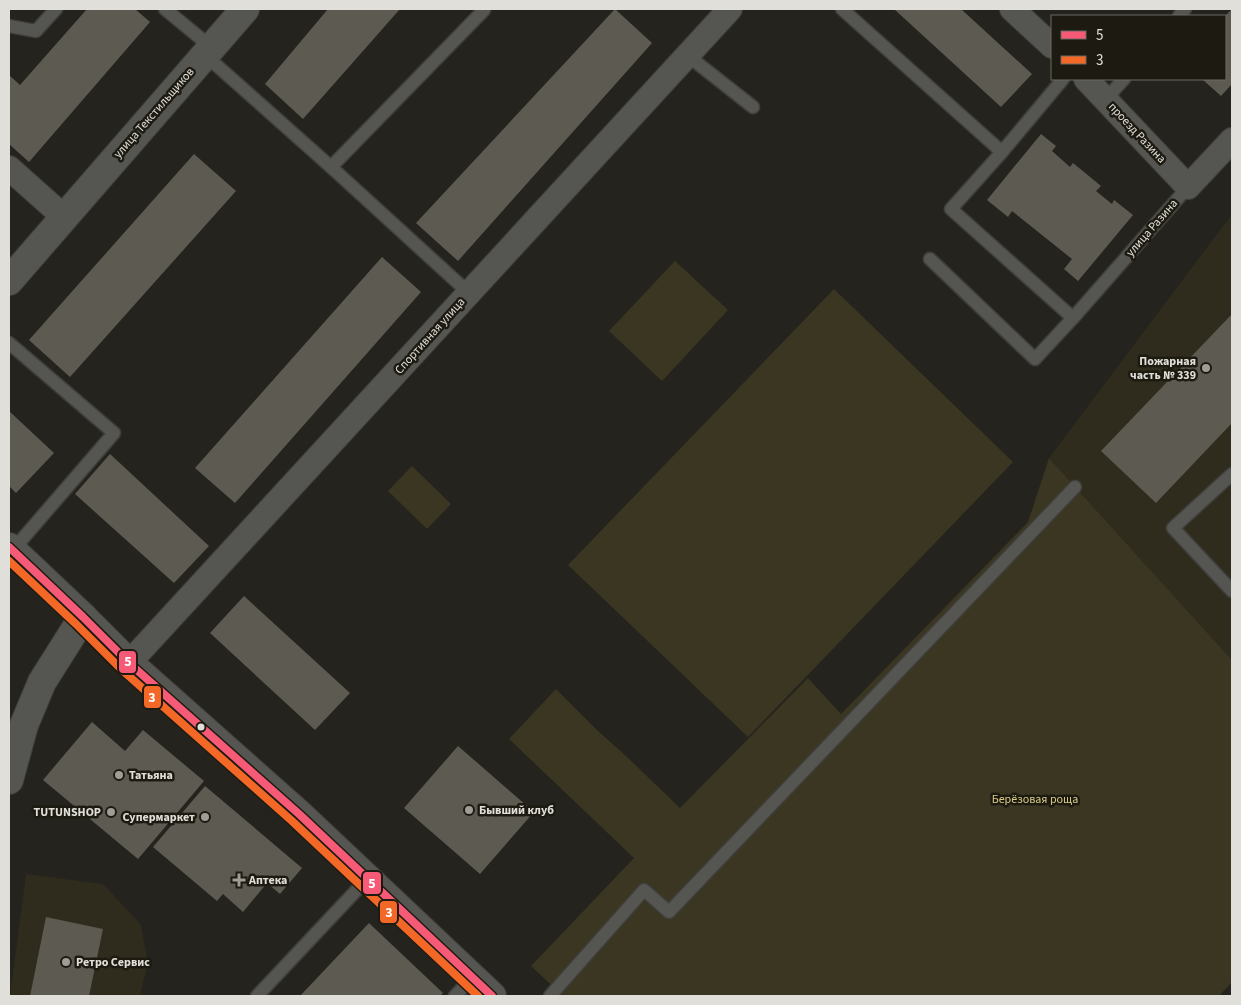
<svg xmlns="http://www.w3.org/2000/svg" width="1241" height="1005" font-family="'Source Sans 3',sans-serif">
	<rect width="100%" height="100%" fill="#24231e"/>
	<g fill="#2f2c1d">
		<polygon points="1232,214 1232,660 1049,458"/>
		<polygon points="26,874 103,884 141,925 148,963 140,996 10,996"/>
	</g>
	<g fill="#3a3621">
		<polygon points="675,261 728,310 662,381 609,331"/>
		<polygon points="834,289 1013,462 748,737 568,565"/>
		<polygon points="1049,458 1232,660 1232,982 1219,996 563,996 531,966 634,858 509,739 556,689 598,731 626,756 680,808 808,678 841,714 1028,522"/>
		<polygon points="412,466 451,504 427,529 388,491"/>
	</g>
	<g fill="#5d5b51">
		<polygon points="87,9 135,9 150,22 29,162 9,144 9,75 20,85"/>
		<polygon points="328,9 400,9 303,119 265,84"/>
		<polygon points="615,9 652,43 458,261 416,223"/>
		<polygon points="894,9 961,9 1032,74 1001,107"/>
		<polygon points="1232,9 1232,84 1221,96 1202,79 1225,79 1225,16"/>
		<polygon points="1041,134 1056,146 1052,151 1070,167 1073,163 1101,186 1096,191 1112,204 1114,200 1133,215 1078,281 1064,269 1072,259 1012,211 1008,217 987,200"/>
		<polygon points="194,154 236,191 70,377 29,340"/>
		<polygon points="382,257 421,292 235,503 195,468"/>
		<polygon points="1232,314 1232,423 1156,503 1101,451"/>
		<polygon points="9,411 54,453 16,493 9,486"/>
		<polygon points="110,454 209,546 174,583 75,494"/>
		<polygon points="244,596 350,693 315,730 210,633"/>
		<polygon points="92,722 125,751 143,730 204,781 138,859 43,780"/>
		<polygon points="458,746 534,812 480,874 404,808"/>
		<polygon points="205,786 302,868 280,894 267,883 243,912 223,894 217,901 153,847"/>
		<polygon points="46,917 103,929 89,996 30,996"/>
		<polygon points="369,923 443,993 440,996 300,996"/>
	</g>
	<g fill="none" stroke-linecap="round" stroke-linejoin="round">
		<g stroke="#3f3e3a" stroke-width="15">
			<g id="lane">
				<polyline points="165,9 211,47"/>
				<polyline points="842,9 1002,152 951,209 1073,318"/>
				<polyline points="1179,16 1185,9"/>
				<polyline points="9,26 36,31 56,9"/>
				<polyline points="205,55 331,167 469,293"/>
				<polyline points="687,55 753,107"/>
				<polyline points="1105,100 1124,79"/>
				<polyline points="1002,152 1063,79"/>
				<polyline points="331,167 484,10"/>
				<polyline points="930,259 1035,359 1073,318 1188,187"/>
				<polyline points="9,343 114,433 12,551"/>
				<polyline points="1232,474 1173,528 1232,591"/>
				<polyline points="257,996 367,879"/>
				<polyline points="455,996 472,978"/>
				<polyline points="550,996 644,890 669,912 1075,487"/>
			</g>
		</g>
		<g stroke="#3f3e3a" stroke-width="26">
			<g id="street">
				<polyline points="1012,9 1052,46"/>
				<polyline points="1086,79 1188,187 1232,140"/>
				<polyline points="9,168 64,217"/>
				<polyline points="129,663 730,9"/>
			</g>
		</g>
		<g stroke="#3f3e3a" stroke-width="30">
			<g id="secondary">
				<polyline points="9,281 245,9"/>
				<polyline points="9,547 83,617 129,663 299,814 492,996"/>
				<polyline points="9,780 24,725 42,682 83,617"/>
			</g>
		</g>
		<use href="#lane" stroke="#555551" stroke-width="12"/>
		<use href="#street" stroke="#555551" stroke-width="24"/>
		<use href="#secondary" stroke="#555551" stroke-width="28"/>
		<g stroke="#1d1b11" stroke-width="11">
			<polyline id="bus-1" points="9,547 83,617 129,663 299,814 492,996"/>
		</g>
		<g stroke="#1d1b11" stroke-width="11">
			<polyline id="bus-2" points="9,561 76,624 122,670 292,821 478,996"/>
		</g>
		<use href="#bus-1" stroke="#f75a77" stroke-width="8"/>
		<use href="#bus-2" stroke="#f36827" stroke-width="8"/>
	</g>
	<g fill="#9f9d98" stroke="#1d1b11" stroke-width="2">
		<circle cx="1206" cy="368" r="5"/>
		<circle cx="119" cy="775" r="5"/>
		<circle cx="469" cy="810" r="5"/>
		<circle cx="111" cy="812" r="5"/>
		<circle cx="205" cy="817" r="5"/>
		<path d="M236.5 872.5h5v5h5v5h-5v5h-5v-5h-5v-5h5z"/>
		<circle cx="66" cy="962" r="5"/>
	</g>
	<circle fill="#e1dfd9" stroke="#1d1b11" stroke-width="2" cx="201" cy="727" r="4.5"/>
	<g text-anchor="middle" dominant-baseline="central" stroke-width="5" stroke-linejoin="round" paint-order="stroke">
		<g font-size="12" fill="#e1dfd9" stroke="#1d1b11">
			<text transform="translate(154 113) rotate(-49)">улица Текстильщиков</text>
			<text transform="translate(1137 133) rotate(47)">проезд Разина</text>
			<text transform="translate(1152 228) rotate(-49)">улица Разина</text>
			<text transform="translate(430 336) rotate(-48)">Спортивная улица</text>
		</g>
		<g font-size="12" font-weight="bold" fill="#e1dfd9" stroke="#1d1b11" text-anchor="start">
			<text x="1196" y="361" text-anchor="end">Пожарная<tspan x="1196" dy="14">часть № 339</tspan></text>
			<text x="129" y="775">Татьяна</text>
			<text x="479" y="810">Бывший клуб</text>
			<text x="101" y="812" text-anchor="end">TUTUNSHOP</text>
			<text x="195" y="817" text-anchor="end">Супермаркет</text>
			<text x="249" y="880">Аптека</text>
			<text x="76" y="962">Ретро Сервис</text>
		</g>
		<g font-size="12" fill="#d7c888" stroke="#1d1b11">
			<text x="1035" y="799">Берёзовая роща</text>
		</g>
	</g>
	<g stroke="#1d1b11" stroke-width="2">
		<rect x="118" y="650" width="19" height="24" rx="5" fill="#f75a77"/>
		<rect x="143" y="685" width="19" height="24" rx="5" fill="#f36827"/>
		<rect x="362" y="871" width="20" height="24" rx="5" fill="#f75a77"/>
		<rect x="379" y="900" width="19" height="24" rx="5" fill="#f36827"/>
	</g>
	<g font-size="14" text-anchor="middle" font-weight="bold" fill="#fff">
		<text x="128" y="666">5</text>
		<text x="152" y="702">3</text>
		<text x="372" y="888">5</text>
		<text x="389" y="917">3</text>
	</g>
	<rect width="1241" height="1005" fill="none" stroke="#e1dfd9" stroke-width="20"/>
	<rect x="1051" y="15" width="175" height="65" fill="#1d1b11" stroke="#6b6961"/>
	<rect x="1061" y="31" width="25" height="8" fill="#f75a77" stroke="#6b6961"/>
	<text x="1096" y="40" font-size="15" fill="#e1dfd9">5</text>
	<rect x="1061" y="56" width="25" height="8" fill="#f36827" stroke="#6b6961"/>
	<text x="1096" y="65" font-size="15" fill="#e1dfd9">3</text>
</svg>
